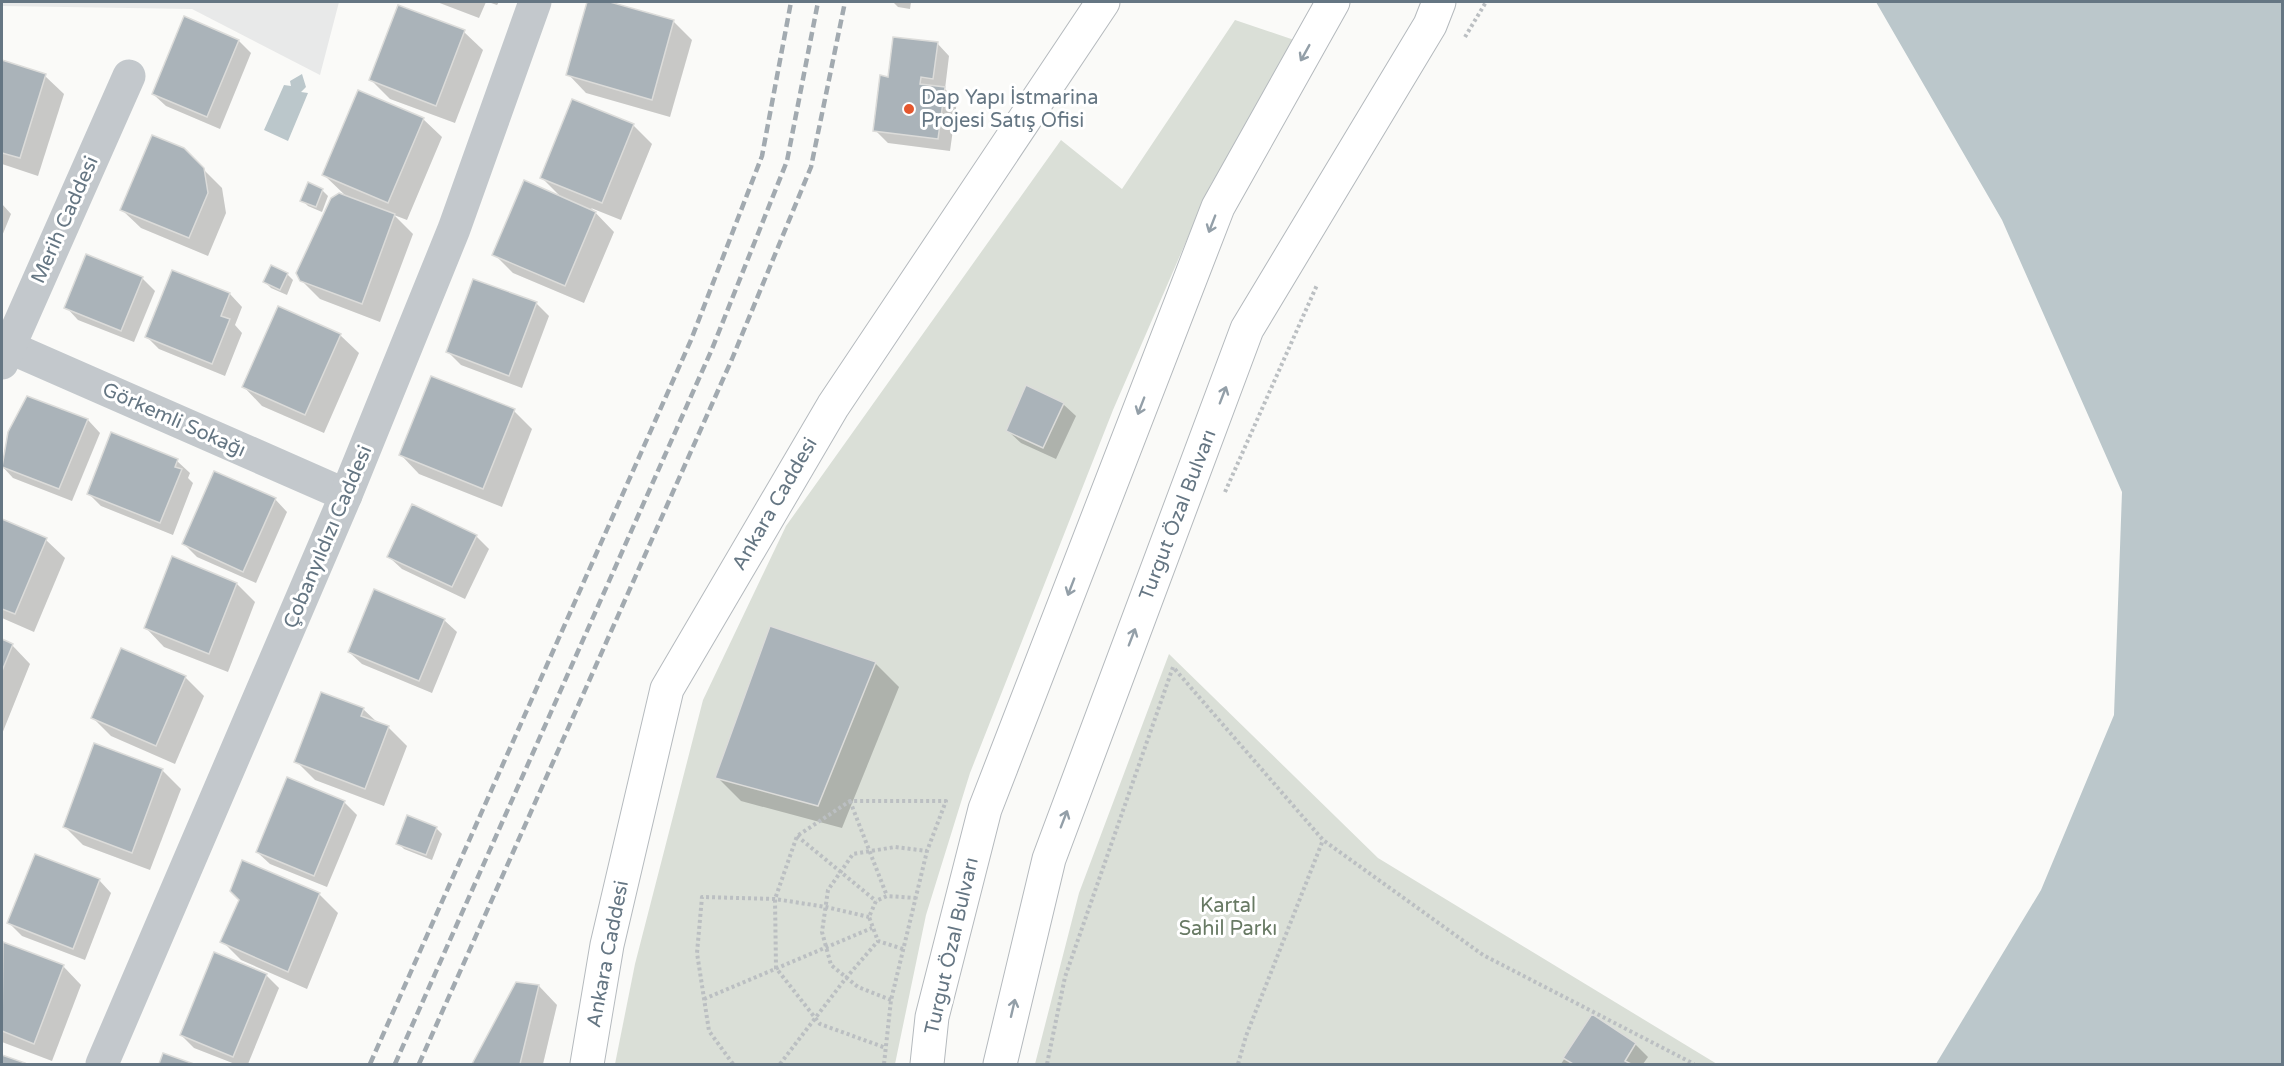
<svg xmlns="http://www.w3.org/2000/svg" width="2284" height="1066" font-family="'Varela Round',sans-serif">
	<rect width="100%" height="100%" fill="#fafaf8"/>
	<polygon fill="#e8e9e9" points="2,2 339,2 320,75 192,9 2,6"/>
	<g fill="#dadfd7">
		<polygon points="1235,20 1300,42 1211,184 1113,410 970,773 926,915 895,1064 615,1064 635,964 703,700 786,526 1061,140 1122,189"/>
		<polygon points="1169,654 1378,858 1717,1064 1035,1064 1079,893"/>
	</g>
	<g fill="#bbc7cb">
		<polygon points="1876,2 2282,2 2282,1064 1936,1064 2041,890 2114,715 2122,492 2002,220"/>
		<polygon points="302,74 306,87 301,92 308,93 288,141 264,130 284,85 291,86 290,81"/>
	</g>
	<g fill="#0003">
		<polygon points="437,2 486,2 479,18"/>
		<polygon points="488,2 499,2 497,5"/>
		<polygon points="589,2 604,2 674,22 692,40 670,117 586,93 568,74"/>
		<polygon points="893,2 911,2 910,9 898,7"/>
		<polygon points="464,32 483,50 455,123 390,99 371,80"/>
		<polygon points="239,41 251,53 220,129 166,106 153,94"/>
		<polygon points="937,43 949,56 945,89 957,101 950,151 888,143 875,130 889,78"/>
		<polygon points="2,62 45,76 64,94 38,176 2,164"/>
		<polygon points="423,119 442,137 407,220 394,215 413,234 380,322 320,299 301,280 347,197 324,175"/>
		<polygon points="633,125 652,144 621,220 591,208 614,232 584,303 513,273 494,254 563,199 542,178"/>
		<polygon points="183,149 222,188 226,213 208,256 141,228 122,210"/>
		<polygon points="308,184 322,190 328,196 322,212 308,206 302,200"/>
		<polygon points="2,204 11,214 2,236"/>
		<polygon points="173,271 230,294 242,307 235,325 242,333 225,376 159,349 147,337"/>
		<polygon points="287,274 293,280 287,295 271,288 265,282"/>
		<polygon points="142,278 155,291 134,342 78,320 66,307"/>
		<polygon points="536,303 549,316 522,388 461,365 448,352"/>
		<polygon points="340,335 359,353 324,433 262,406 244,387"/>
		<polygon points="28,397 88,420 100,433 72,501 13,478 2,466"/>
		<polygon points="1063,404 1076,416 1056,459 1021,443 1008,431"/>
		<polygon points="514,411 532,429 502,507 419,474 401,455"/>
		<polygon points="112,434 177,461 190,473 188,478 193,483 173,535 101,506 88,493"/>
		<polygon points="275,499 287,512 256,583 197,557 184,544"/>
		<polygon points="2,520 46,540 65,558 34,632 2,618"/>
		<polygon points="476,536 489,549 465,599 402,569 389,557"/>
		<polygon points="237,584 255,602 228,672 164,647 146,628"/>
		<polygon points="444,620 457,632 432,693 362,664 349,652"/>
		<polygon points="2,641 12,645 30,664 2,734"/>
		<polygon points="875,663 899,687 842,828 741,801 717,777"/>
		<polygon points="185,677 204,696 175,764 111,736 92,717"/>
		<polygon points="363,709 378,723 389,728 407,746 384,806 315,780 296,761"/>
		<polygon points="162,770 181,789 150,870 83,845 65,827"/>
		<polygon points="344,802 357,815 327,887 270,864 257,852"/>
		<polygon points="436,828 442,834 432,860 404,849 398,843"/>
		<polygon points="243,862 320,895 338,913 307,989 241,960 222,941 241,900"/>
		<polygon points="99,880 111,893 85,960 22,936 9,923"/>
		<polygon points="4,944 63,966 81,985 52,1061 2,1042 2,949"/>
		<polygon points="266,975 279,988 248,1064 235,1064 194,1048 181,1035"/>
		<polygon points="517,983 539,986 557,1005 543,1064 473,1064"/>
		<polygon points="1592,1016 1635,1044 1648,1057 1643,1064 1561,1064"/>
	</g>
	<g fill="#aab3b9" stroke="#dcdcda" stroke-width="1.5">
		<polygon points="587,2 610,2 674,20 652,100 566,75"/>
		<polygon points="398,5 465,30 436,106 369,80"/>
		<polygon points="184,16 239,40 207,117 152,94"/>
		<polygon points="893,37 938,42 933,79 921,77 920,84 945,87 938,139 873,131 880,75 888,77"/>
		<polygon points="2,60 46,74 20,158 2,153"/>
		<polygon points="358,90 424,118 388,203 322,175"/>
		<polygon points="572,99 634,124 602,203 540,178"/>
		<polygon points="152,135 184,148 204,168 208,193 189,238 120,210"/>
		<polygon points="524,180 596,212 565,286 492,255"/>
		<polygon points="308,182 323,189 316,207 300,201"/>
		<polygon points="339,193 395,214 362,304 300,281 296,273 331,198"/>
		<polygon points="86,254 143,277 121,331 64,308"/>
		<polygon points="271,265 288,273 280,290 263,282"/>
		<polygon points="172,270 230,293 221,316 230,319 212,364 145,337"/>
		<polygon points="473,279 537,302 509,376 446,352"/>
		<polygon points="278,306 341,334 305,415 242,387"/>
		<polygon points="431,376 515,409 483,489 399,455"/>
		<polygon points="1026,385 1064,403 1043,448 1006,431"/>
		<polygon points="27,396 88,419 59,489 2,467 8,432"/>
		<polygon points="111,432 178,459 175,467 182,469 160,523 87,494"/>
		<polygon points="214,471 276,498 243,572 182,544"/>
		<polygon points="412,504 477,535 452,587 387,557"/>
		<polygon points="2,519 47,538 15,614 2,609"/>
		<polygon points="172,556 237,583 209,654 144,628"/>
		<polygon points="374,589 445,619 419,681 348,652"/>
		<polygon points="770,626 876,662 818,806 715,778"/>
		<polygon points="2,639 13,644 2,671"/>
		<polygon points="121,648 186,676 156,746 91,718"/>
		<polygon points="321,692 364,708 361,716 389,726 365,789 294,762"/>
		<polygon points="94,743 163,769 132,853 63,827"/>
		<polygon points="287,777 345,801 314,876 256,852"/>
		<polygon points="407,815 437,827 426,855 396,844"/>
		<polygon points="35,854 100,879 73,949 7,923"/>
		<polygon points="242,860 320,893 288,972 220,942 239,900 230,891"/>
		<polygon points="3,942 64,965 34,1044 2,1031"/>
		<polygon points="214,952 267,974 233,1057 180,1035"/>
		<polygon points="516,982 539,985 520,1064 472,1064"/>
		<polygon points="1592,1014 1636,1043 1625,1061 1631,1064 1573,1064 1563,1058"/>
		<polygon points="163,1053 194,1064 159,1064"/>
		<polygon points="2,1055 25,1063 24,1064 2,1064"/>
	</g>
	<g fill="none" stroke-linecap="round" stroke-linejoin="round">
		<g stroke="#b5babe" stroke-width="35">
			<polyline id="major" points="587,1064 607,945 667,689 833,406 1103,2"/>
		</g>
		<g stroke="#b4b9bd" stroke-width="35">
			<g id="highway">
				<polyline points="927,1064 932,1017 985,809 1218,207 1333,2"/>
				<polyline points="1000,1064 1049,859 1247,329 1430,25 1439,2"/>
			</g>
		</g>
		<g stroke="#bbbfc2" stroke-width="4" stroke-dasharray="3 3" stroke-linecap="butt">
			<polyline points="1465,37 1486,2"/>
			<polyline points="1225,492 1317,285"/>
			<polyline points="850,801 887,896"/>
			<polyline points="797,836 876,901"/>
			<polyline points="903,949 878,941 869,917 876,901 887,896 916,898"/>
			<polyline points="704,999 872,928"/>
			<polyline points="891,1000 858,987 831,965 822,932 828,890 853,854 895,847 927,851"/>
			<polyline points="733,1064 709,1031 697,953 702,897 775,899 826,907 869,917"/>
			<polyline points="780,1064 846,978 878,941"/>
			<polyline points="884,1064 891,1000 927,851 946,801 850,801 797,836 775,899 776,968 820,1024 886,1048"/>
			<polyline points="1047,1064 1065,977 1173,667 1323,840 1483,955 1694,1064"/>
			<polyline points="1238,1064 1246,1036 1323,840"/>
		</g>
		<g stroke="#c3c8cc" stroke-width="33">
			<polyline points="2,344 346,495"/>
			<polyline points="2,363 129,76"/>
			<polyline points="102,1064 346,495 454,229 535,2"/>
		</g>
		<use href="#major" stroke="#fff" stroke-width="33"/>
		<use href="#highway" stroke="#fff" stroke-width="33"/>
		<g stroke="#a2aab0" stroke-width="4.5" stroke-dasharray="9 4.5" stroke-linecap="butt">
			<polyline points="370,1064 691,340 762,156 791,2"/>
			<polyline points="395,1064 712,349 787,161 818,2"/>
			<polyline points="419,1064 732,359 811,167 845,2"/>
		</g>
	</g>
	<defs><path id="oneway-shaft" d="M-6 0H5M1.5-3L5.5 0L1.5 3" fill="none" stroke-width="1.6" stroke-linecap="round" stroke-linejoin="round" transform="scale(1.5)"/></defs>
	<g stroke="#939fa8">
		<use href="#oneway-shaft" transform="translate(1305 53) rotate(119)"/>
		<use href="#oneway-shaft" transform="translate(1212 224) rotate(111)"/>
		<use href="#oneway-shaft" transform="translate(1223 395) rotate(-69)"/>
		<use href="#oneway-shaft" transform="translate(1141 406) rotate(111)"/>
		<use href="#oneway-shaft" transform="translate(1071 587) rotate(111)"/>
		<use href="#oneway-shaft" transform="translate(1132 637) rotate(-69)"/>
		<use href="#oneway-shaft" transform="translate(1064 819) rotate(-69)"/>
		<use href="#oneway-shaft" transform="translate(1013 1008) rotate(-77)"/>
	</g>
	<circle fill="#e4572e" stroke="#fff" stroke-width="2" cx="909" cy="109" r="6"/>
	<g text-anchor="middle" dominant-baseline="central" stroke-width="6" stroke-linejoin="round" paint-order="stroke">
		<g font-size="20" fill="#657683" stroke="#fff" text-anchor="start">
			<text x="921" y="98">Dap Yapı İstmarina<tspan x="921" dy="23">Projesi Satış Ofisi</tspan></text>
		</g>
		<g font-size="20" fill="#657683" stroke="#fff">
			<text transform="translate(65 220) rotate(-66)">Merih Caddesi</text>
			<text transform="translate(174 420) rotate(24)">Görkemli Sokağı</text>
			<text transform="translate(775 504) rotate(-60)">Ankara Caddesi</text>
			<text transform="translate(1178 515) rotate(-69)">Turgut Özal Bulvarı</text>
			<text transform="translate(328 537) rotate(-67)">Çobanyıldızı Caddesi</text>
			<text transform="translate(952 946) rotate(-77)">Turgut Özal Bulvarı</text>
			<text transform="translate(608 954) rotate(-79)">Ankara Caddesi</text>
		</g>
		<g font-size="20" fill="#687a64" stroke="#fff">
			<text x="1228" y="906">Kartal<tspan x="1228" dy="23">Sahil Parkı</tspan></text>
		</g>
	</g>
	<rect width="2284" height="1066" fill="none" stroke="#657683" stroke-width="6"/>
</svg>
